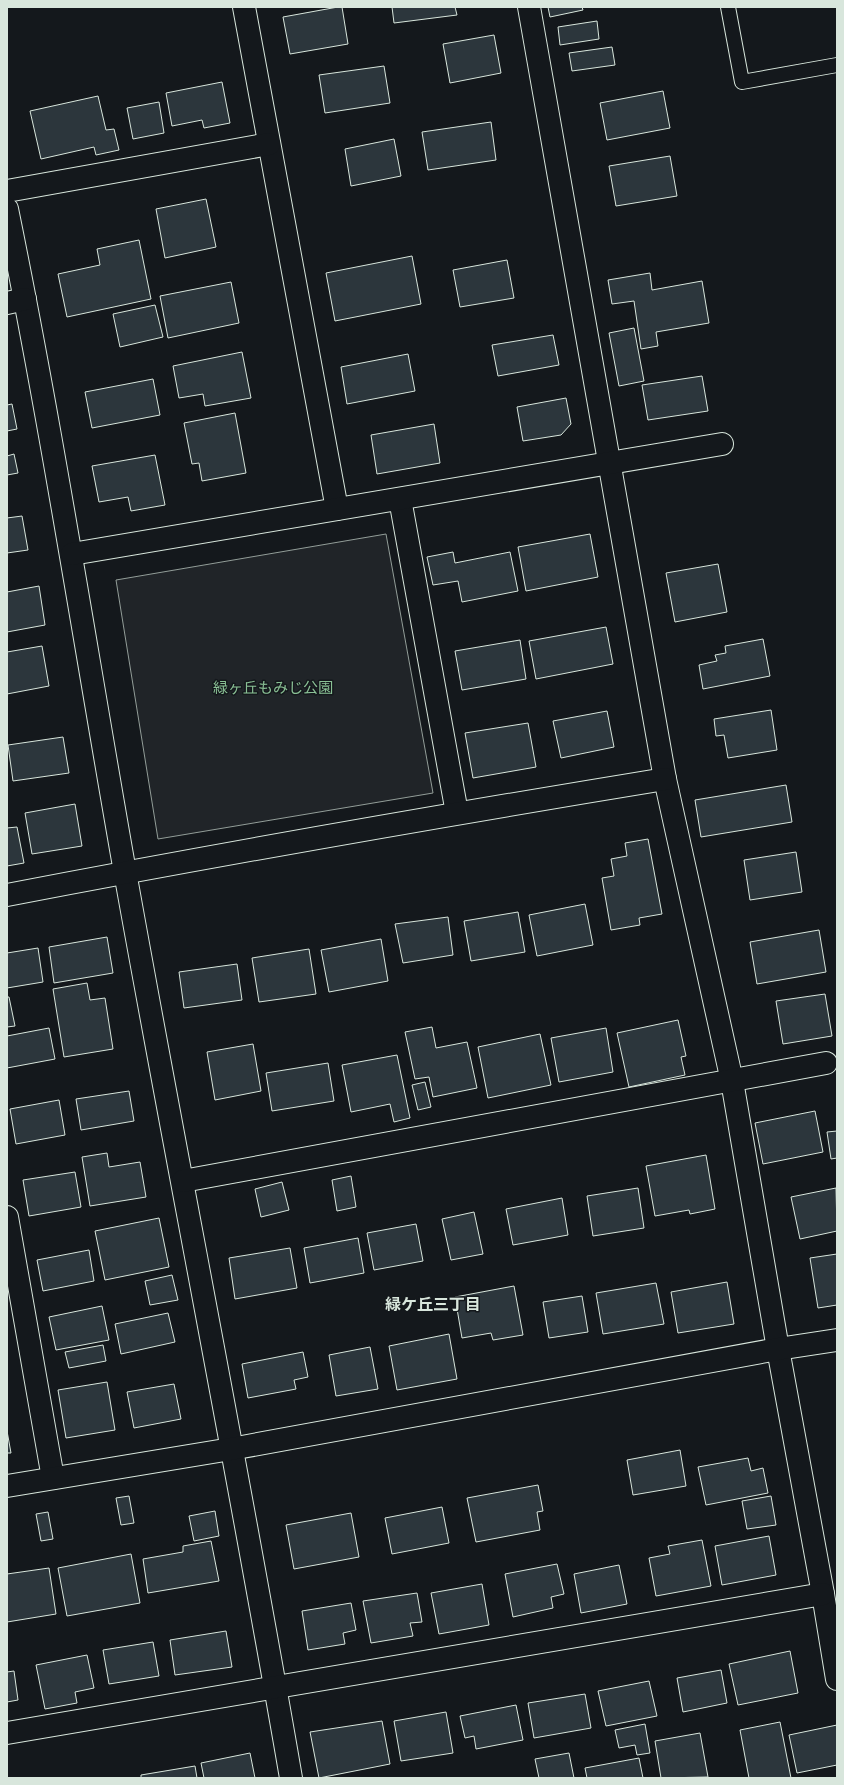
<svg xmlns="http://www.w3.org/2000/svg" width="844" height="1785" font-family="'PT Sans Narrow','Noto Sans JP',sans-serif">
	<rect width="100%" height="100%" fill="#14181c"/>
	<polygon fill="#202428" stroke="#939e99" points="386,534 433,793 158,839 116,580"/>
	<g fill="#2c363c" stroke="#d8e6dc">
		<polygon points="338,7 342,7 348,44 290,54 283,17"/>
		<polygon points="392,7 455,7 457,15 394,23"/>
		<polygon points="548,7 582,7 583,10 550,17"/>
		<polygon points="597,21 599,39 560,45 558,27"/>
		<polygon points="494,35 501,73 450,83 443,44"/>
		<polygon points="612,47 615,65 572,71 569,53"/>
		<polygon points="384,66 390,103 325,113 319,75"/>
		<polygon points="222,82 230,123 204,128 202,120 172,126 166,93"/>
		<polygon points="663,91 670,128 607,140 600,103"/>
		<polygon points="98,96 106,130 114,129 119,150 96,155 94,147 41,159 30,111"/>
		<polygon points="159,102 164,133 133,139 127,108"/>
		<polygon points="491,122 496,160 428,170 422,132"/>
		<polygon points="394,139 401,176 351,186 345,149"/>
		<polygon points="670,156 677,196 616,206 609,166"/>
		<polygon points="206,199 216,247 165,258 156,209"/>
		<polygon points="139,240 151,299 67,317 58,274 100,265 97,249"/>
		<polygon points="412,256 421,304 335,321 326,273"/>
		<polygon points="507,260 514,298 460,307 453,270"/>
		<polygon points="650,273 652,290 702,281 709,323 656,332 658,346 641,349 634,301 612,304 608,280"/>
		<polygon points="231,282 239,323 168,338 160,296"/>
		<polygon points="155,305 163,337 120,347 113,314"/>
		<polygon points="634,328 644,381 619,386 609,333"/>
		<polygon points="553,335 559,365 498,376 492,345"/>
		<polygon points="242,352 251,398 205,406 203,394 179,398 173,366"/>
		<polygon points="408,354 415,391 347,404 341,367"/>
		<polygon points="702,376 708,411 648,420 642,385"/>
		<polygon points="153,379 160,415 92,428 85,392"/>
		<polygon points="566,398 571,424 561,435 523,441 517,407"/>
		<polygon points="12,404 17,429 7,431 7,405"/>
		<polygon points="235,413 246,473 202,481 199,463 192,464 184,423"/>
		<polygon points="434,424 440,463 377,474 371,435"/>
		<polygon points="14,454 18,473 7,475 7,456"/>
		<polygon points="155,455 165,505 131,511 128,497 99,502 92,466"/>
		<polygon points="22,516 28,550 7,553 7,518"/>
		<polygon points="590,534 598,577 526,591 518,547"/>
		<polygon points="453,552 455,563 510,552 518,591 462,602 458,581 433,585 427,557"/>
		<polygon points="718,564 727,612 675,622 666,573"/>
		<polygon points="39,586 45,625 7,632 7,592"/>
		<polygon points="606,627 613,664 536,679 529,641"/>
		<polygon points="763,639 770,676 703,689 699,665 717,661 715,655 726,653 725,646"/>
		<polygon points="520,640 526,679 462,690 455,651"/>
		<polygon points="42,646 49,686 7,694 7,652"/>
		<polygon points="771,710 777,750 728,758 724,735 716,736 714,719"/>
		<polygon points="607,711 614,747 561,758 553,721"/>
		<polygon points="528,723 536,767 473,778 465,733"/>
		<polygon points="63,737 69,773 13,781 8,745"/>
		<polygon points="786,785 792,822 701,837 695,800"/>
		<polygon points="75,804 82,846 32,854 25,813"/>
		<polygon points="17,827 24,863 7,866 7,828"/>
		<polygon points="648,839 662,914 639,918 640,925 611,930 602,878 614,876 611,859 627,856 625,843"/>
		<polygon points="796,852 802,892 750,900 744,860"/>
		<polygon points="585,904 593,945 537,956 529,915"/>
		<polygon points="518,912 525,952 471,961 464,921"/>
		<polygon points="448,917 453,955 403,963 395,924"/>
		<polygon points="819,930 826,972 757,984 750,942"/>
		<polygon points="107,937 113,973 54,983 49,947"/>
		<polygon points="381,939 388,981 329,992 321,950"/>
		<polygon points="38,948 43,982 7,988 7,953"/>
		<polygon points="309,949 316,994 259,1002 252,958"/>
		<polygon points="237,964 242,1000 184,1008 179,972"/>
		<polygon points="87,983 90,1000 105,998 113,1049 64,1057 53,989"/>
		<polygon points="825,994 832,1036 783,1044 776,1001"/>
		<polygon points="7,997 9,997 15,1026 7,1027"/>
		<polygon points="678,1020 686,1056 681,1057 685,1075 629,1087 617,1033"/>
		<polygon points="432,1027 436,1048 467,1042 477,1088 433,1097 429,1077 415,1079 405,1032"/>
		<polygon points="49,1028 55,1059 7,1068 7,1036"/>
		<polygon points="606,1028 613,1072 559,1082 551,1038"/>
		<polygon points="540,1034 551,1085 488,1098 478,1047"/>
		<polygon points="253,1044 261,1091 215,1100 207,1052"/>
		<polygon points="397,1055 410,1118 394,1122 390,1104 351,1112 342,1065"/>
		<polygon points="328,1063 334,1101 272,1111 266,1073"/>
		<polygon points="425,1082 431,1107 418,1110 412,1085"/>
		<polygon points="129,1091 134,1121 81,1130 76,1099"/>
		<polygon points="59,1100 65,1135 16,1144 10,1109"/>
		<polygon points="815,1111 823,1152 763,1164 755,1123"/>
		<polygon points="837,1131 837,1158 831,1159 827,1132"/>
		<polygon points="107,1153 109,1167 140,1162 146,1197 90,1206 82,1157"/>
		<polygon points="706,1155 715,1209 690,1214 689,1210 655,1216 646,1166"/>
		<polygon points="75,1172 81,1207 29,1216 23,1180"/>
		<polygon points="351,1176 356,1207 337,1211 332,1180"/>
		<polygon points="282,1182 289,1210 261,1217 255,1189"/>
		<polygon points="638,1188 644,1228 593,1236 587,1196"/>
		<polygon points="836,1188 837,1231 800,1239 791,1197"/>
		<polygon points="562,1198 568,1235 513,1245 506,1209"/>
		<polygon points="474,1212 483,1254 451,1260 442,1219"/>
		<polygon points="159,1218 169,1267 105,1280 95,1231"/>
		<polygon points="416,1224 423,1261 374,1270 367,1233"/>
		<polygon points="358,1238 364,1273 310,1283 304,1248"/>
		<polygon points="290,1248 297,1288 235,1299 229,1258"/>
		<polygon points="89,1250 94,1281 43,1291 37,1260"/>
		<polygon points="837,1254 837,1305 818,1308 810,1258"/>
		<polygon points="172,1275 178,1300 150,1305 145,1281"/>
		<polygon points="727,1282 734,1324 678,1333 671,1292"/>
		<polygon points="656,1283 664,1324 603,1334 596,1293"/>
		<polygon points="514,1286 523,1335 493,1340 491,1333 462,1338 455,1297"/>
		<polygon points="582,1296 588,1332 549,1338 543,1302"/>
		<polygon points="102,1306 109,1340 56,1350 49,1317"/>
		<polygon points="168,1313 175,1342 121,1354 115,1324"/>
		<polygon points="449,1334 457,1379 397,1390 389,1346"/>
		<polygon points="103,1345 106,1361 69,1368 65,1352"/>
		<polygon points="370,1347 378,1389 336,1396 329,1355"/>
		<polygon points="303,1352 308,1377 294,1380 296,1389 248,1398 242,1364"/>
		<polygon points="107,1382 115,1430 66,1438 58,1390"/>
		<polygon points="174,1384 181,1419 134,1428 127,1392"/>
		<polygon points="7,1431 11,1453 7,1453"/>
		<polygon points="680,1450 686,1486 633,1495 627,1460"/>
		<polygon points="748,1458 751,1471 763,1468 768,1493 706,1505 698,1467"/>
		<polygon points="538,1485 543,1511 537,1512 540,1530 476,1542 467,1498"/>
		<polygon points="129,1496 134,1523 121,1525 116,1498"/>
		<polygon points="771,1496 776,1525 747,1529 742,1501"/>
		<polygon points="442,1507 449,1543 392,1554 385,1518"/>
		<polygon points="215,1511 219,1536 194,1541 189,1516"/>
		<polygon points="48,1512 53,1539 41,1541 36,1514"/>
		<polygon points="351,1513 359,1557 294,1569 286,1525"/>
		<polygon points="769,1536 776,1575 722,1585 715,1546"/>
		<polygon points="702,1540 711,1586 656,1596 649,1558 670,1554 668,1546"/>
		<polygon points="211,1541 219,1581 148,1593 143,1559 183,1552 183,1546"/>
		<polygon points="131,1554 140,1603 67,1616 58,1568"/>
		<polygon points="557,1564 564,1594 551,1597 553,1608 513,1617 505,1574"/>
		<polygon points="619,1565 627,1604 581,1613 574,1574"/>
		<polygon points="49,1568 56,1614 7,1622 7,1574"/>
		<polygon points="482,1584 489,1625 439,1634 431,1593"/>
		<polygon points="417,1593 422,1622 410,1623 413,1636 371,1643 363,1601"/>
		<polygon points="351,1603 356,1630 343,1633 345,1644 308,1650 302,1611"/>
		<polygon points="226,1631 232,1667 175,1675 170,1640"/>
		<polygon points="153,1642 159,1676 109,1684 103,1650"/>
		<polygon points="790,1651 798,1693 738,1705 729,1664"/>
		<polygon points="87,1655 94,1688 75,1692 77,1703 45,1709 36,1665"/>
		<polygon points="721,1670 727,1703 683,1712 677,1678"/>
		<polygon points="14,1671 18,1700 7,1702 7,1672"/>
		<polygon points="649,1681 657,1716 606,1726 598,1691"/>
		<polygon points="585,1694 591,1728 534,1738 528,1703"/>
		<polygon points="516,1705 523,1740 476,1749 474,1736 465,1738 460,1716"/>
		<polygon points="446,1712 453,1753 401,1761 394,1721"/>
		<polygon points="382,1721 390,1764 319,1778 310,1732"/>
		<polygon points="780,1722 791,1778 749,1778 740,1730"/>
		<polygon points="645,1724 650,1753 637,1755 635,1745 619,1748 615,1730"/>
		<polygon points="837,1725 837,1765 797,1773 789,1735"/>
		<polygon points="700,1733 708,1777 661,1778 655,1741"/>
		<polygon points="250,1753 255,1778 204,1778 201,1763"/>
		<polygon points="569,1753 574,1778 539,1778 535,1759"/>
		<polygon points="639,1758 643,1778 587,1778 585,1768"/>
		<polygon points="195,1766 197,1778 141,1778 141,1775"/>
	</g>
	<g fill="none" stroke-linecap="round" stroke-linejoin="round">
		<g stroke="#d8e6dc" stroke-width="16">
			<polyline id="lane" points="728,7 742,82 837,65"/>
		</g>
		<g stroke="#d8e6dc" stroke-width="24">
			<g id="street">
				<polyline points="244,7 337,509"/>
				<polyline points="529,7 665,779 732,1081 778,1349 823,1594 837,1679"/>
				<polyline points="7,191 269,144"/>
				<path d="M7,209C52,429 86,651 125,872C179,1174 239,1475 291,1778"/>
				<polyline points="7,303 25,299"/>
				<polyline points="400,499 457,813"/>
				<polyline points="72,554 722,444"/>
				<path d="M7,895C226,853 445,815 665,779"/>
				<polyline points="183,1181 826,1063"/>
				<polyline points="7,1217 53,1478"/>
				<polyline points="7,1486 231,1449 778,1349 837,1340"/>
				<polyline points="7,1733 823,1594"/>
			</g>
		</g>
		<use href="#lane" stroke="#14181c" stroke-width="14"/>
		<use href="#street" stroke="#14181c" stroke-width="22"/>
	</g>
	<g text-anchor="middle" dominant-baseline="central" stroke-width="3" stroke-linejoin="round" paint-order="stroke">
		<g font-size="15" fill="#8ac095" stroke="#14181c">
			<text x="273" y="687">緑ヶ丘もみじ公園</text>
		</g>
		<g font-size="16" font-weight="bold" fill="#d8e6dc" stroke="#14181c">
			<text x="433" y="1304">緑ケ丘三丁目</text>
		</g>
	</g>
	<rect width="844" height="1785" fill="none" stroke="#d8e6dc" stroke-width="16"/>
</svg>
